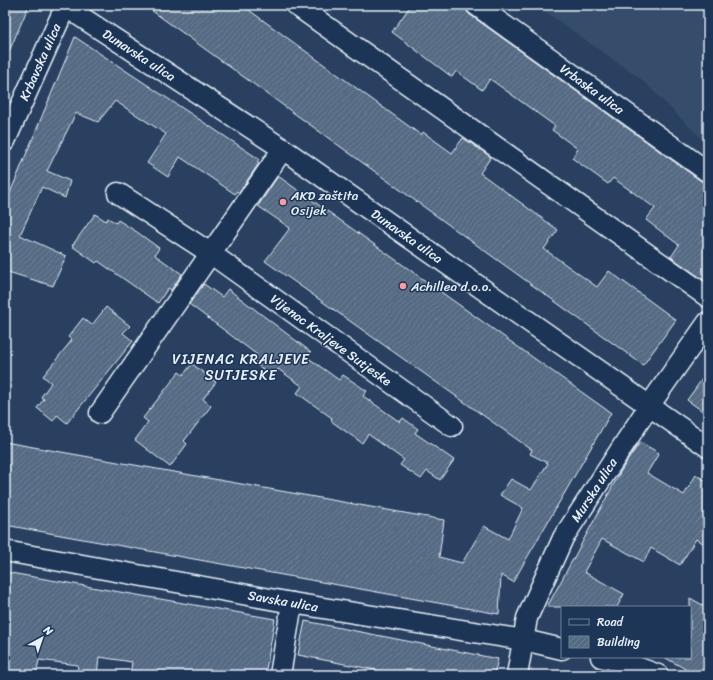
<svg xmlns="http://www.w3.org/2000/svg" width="713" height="680" font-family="Sriracha,sans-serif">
	<defs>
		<pattern id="building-hatch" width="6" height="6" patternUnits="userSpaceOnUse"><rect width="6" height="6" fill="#556a83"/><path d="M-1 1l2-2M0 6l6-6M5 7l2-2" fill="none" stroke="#6d8095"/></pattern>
	</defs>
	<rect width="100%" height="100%" fill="#294061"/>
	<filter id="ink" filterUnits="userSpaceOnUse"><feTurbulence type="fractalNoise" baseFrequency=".025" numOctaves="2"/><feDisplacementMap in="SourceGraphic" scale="8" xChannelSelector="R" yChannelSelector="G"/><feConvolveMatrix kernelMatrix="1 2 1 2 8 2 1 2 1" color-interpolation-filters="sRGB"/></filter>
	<g filter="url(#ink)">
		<polygon fill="#364d6b" points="536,5 708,5 708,145 641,79"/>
		<g fill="url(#building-hatch)" stroke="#e8f1f8">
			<polygon points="5,5 29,5 5,61"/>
			<polygon points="144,5 242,5 421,135 423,132 452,153 463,138 491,157 480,173 558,230 544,249 597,287 609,271 676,320 643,365"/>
			<polygon points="411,5 465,5 469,14 701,181 708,183 708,276 705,281 671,257 679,245 646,220 655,208 613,178 608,184 572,158 578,149 552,130 555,126 490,79 482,90 456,71 452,77 392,32"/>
			<polygon points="75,37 259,159 257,162 259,163 239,193 237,191 235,194 180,157 168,177 147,163 166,134 115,101 98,122 76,113 47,171 70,181 65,198 42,187 20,235 66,256 53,286 5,271 5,205"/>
			<polygon points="278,176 611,413 513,582 501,575 499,614 5,525 5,442 444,520 439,557 462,563 484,526 508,539 523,508 500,495 511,479 531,490 548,463 530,454 532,450 265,261 290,228 258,206"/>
			<polygon points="95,214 106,221 108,218 116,223 118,220 137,232 159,248 155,255 182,274 171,290 168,288 158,303 98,261 96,263 72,246"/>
			<polygon points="204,284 222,297 228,289 311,352 307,357 339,380 343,375 367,391 363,396 400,422 403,418 418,429 415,433 454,460 440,480 427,471 421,479 400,465 404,460 368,434 362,443 331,421 332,418 297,393 302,386 278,369 273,376 254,363 256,354 189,304"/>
			<polygon points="106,307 130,326 123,333 133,341 67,423 57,415 53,421 37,408 44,399 41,397 51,383 43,376 72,340 68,337 83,318 92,325"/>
			<polygon points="192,364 216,382 203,399 211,406 184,441 187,444 170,467 135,440 148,422 143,418 179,372 183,375"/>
			<polygon points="708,371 708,415 687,400"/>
			<polygon points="640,442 659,453 647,473 684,495 696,475 708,482 708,546 696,539 680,565 651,548 644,562 602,539 584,572 624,594 617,607 547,607 622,469"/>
			<polygon points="5,572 275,619 265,675 130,675 132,662 99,657 97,675 77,675 78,665 39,660 36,675 18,675 19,672 5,670"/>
			<polygon points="690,598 708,608 708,675 696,675 664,657 690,657"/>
			<polygon points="305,621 498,659 494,675 402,675 298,655"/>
		</g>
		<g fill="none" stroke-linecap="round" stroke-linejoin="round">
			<g stroke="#e8f1f8" stroke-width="23">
				<g id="minor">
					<polyline points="63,5 283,149 708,447"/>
					<polyline points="296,5 708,297"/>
					<polyline points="476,5 708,172"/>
					<polyline points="5,141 66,5"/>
					<polyline points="118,193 210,253 452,426"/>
					<polyline points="100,413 283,149"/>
					<polyline points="5,551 292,603 524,640 562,649"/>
					<polyline points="601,657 620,661 658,675"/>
					<polyline points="280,675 292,603"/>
					<polyline points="517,675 527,618 563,538 649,406 708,322"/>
				</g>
			</g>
			<use href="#minor" stroke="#1d3557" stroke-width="20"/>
		</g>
	</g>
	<g fill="#ff9aa2" stroke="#1d3557" stroke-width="1.5">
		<circle cx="283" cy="202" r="4"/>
		<circle cx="403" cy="286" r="4"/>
	</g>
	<g text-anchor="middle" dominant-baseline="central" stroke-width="3" stroke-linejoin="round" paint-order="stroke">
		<g font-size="13" fill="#e8f1f8" stroke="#1d3557">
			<text transform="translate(139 55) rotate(33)">Dunavska ulica</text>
			<text transform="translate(40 62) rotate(-66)">Krbavska ulica</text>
			<text transform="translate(592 89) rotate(36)">Vrbaska ulica</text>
			<text transform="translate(407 236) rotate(35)">Dunavska ulica</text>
			<text transform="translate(331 340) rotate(36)">Vijenac Kraljeve Sutjeske</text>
			<text transform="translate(594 490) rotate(-57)">Murska ulica</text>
			<text transform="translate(283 601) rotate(10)">Savska ulica</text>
		</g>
		<g font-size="13" fill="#e8f1f8" stroke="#1d3557" text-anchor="start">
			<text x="291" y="195">AKD zaštita<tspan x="291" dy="15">Osijek</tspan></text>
			<text x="411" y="286">Achillea d.o.o.</text>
		</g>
		<g font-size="14" letter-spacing="1" fill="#e8f1f8" stroke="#1d3557">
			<text x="241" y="359">VIJENAC KRALJEVE<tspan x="241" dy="16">SUTJESKE</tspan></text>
		</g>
	</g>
	<rect width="713" height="680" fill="none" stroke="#1d3557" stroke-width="20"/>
	<rect x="10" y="10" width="693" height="660" fill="none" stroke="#e8f1f8" stroke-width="1.5" filter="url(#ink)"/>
	<rect x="561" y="606" width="130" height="52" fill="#1d3557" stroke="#6e8097"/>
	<rect x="569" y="619" width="20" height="6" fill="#1d3557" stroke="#6e8097"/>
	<text x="597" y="626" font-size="12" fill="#e8f1f8">Road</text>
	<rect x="569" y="636" width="20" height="12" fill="url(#building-hatch)" stroke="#6e8097"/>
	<text x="597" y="646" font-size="12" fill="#e8f1f8">Building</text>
	<g transform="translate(42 638) rotate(40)" stroke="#1d3557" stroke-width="3" paint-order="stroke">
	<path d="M0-3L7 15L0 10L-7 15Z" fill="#e8f1f8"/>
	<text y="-6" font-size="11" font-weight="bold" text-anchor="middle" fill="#e8f1f8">N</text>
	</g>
</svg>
